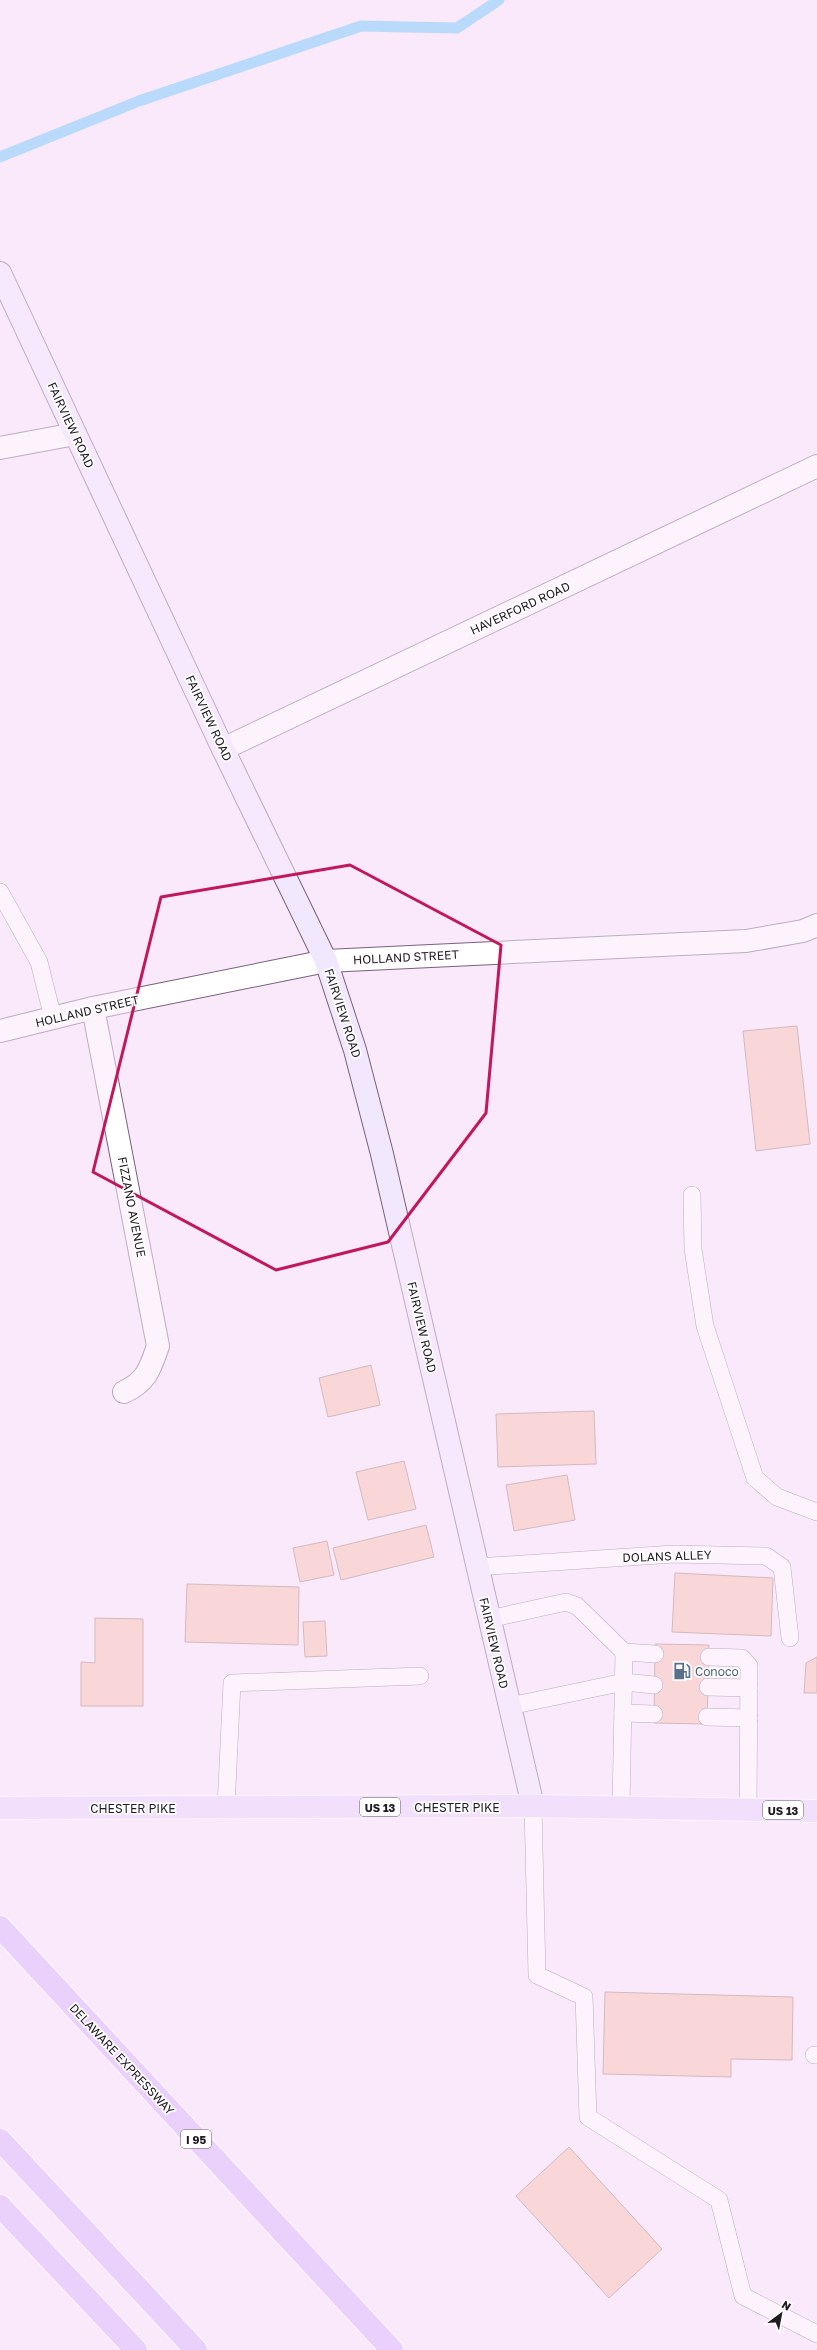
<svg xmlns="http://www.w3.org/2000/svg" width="817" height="2350" font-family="'Golos Text',sans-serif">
	<rect width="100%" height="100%" fill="#fae9fb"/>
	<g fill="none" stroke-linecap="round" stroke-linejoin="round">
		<polyline stroke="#6ec7fb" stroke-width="11" points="0,157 139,101 361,26 457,28 499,0"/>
	</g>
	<g fill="#f8c2ae" stroke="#a58173">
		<polygon points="797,1026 810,1144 756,1151 743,1031"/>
		<polygon points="371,1365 380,1405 328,1417 319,1378"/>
		<polygon points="594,1411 596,1464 498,1467 496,1414"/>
		<polygon points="404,1461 416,1509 368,1520 356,1472"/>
		<polygon points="567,1475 575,1520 514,1531 506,1485"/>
		<polygon points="426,1525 434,1557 341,1580 333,1548"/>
		<polygon points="327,1541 334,1575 300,1582 293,1548"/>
		<polygon points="675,1573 773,1578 771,1636 672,1632"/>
		<polygon points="187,1584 299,1587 298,1645 185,1642"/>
		<polygon points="95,1618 143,1619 143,1706 81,1706 81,1662 95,1663"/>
		<polygon points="325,1621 327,1656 305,1657 303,1622"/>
		<polygon points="655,1644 709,1645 707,1724 654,1723"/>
		<polygon points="817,1657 817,1693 804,1693 806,1663"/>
		<polygon points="605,1992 793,1997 792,2060 731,2059 731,2077 603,2074"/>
		<polygon points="569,2147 662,2249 609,2298 516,2196"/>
	</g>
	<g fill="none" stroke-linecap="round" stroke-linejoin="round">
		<g stroke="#79617c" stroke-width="18">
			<g id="lane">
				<polyline points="0,892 39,962 53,1018"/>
				<polyline points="692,1195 693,1249 705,1326 755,1478 777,1497 817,1512"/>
				<polyline points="477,1567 674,1554 766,1556 782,1567 790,1638"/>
				<polyline points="489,1619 566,1602 577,1606 624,1652"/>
				<polyline points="709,1657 742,1658 749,1666 748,1809"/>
				<polyline points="708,1687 749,1688"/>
				<polyline points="510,1706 624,1682 654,1685"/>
				<polyline points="623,1713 654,1714"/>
				<polyline points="707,1717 749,1718"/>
				<polyline points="533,1806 537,1975 584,1997 588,2117 719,2200 743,2296 817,2334"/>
				<polyline points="226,1807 232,1683 420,1676"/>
				<polyline points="621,1807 624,1652 655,1654"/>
				<polyline points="814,2055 817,2055"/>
			</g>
		</g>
		<g stroke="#79617c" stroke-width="24">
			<g id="street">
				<polyline points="0,448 75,434"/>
				<polyline points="223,749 817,466"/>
				<path d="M93,1008L158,1346C150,1369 147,1381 124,1392"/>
				<polyline points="0,1031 93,1008 326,961 746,941 803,931 817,925"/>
			</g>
		</g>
		<g stroke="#79617c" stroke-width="24">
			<polyline id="secondary" points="0,273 223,749 326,961 355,1050 382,1154 533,1806"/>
		</g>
		<g stroke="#fff" stroke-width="24">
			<polyline id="primary" points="0,1808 533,1806 817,1811"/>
		</g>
		<g stroke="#fff" stroke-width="24">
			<g id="highway">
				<polyline points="0,1927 392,2350"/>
				<polyline points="0,2140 196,2350"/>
				<polyline points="0,2206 136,2350"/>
			</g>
		</g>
		<use href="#lane" stroke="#fff" stroke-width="17"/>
		<use href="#street" stroke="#fff" stroke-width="22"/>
		<use href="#secondary" stroke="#f2e8fe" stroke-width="22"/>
		<use href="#primary" stroke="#e6d2fd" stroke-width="22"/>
		<use href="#highway" stroke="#d5b4fc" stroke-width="22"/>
	</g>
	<path d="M0 0H817V2350H0ZM350,865L501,945L486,1113L388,1242L276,1270L93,1172L161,897Z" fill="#fae9fb" fill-opacity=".55" fill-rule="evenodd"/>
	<path fill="none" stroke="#c2185b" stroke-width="3" stroke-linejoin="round" d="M350,865L501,945L486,1113L388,1242L276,1270L93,1172L161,897Z"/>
	<defs>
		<g id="fuel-bare" transform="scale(1.38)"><path d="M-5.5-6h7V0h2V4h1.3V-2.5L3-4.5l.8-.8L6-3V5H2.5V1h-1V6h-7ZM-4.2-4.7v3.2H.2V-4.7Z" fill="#5c6f8a" stroke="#fff" stroke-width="2.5" paint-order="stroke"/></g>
	</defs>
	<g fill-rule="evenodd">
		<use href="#fuel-bare" x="682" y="1671"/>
	</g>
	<g text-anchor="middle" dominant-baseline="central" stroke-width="3.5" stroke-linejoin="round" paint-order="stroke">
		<g fill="#fff" stroke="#655f66" stroke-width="1">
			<rect x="360" y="1798" width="40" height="18" rx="3"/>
			<rect x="763" y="1801" width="40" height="18" rx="3"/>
			<rect x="181" y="2130" width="30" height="18" rx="3"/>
		</g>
		<g font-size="11" font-weight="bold" fill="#231a24">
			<text x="380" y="1807">US 13</text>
			<text x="783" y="1810">US 13</text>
			<text x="196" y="2139">I 95</text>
		</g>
		<g font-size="12" fill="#231a24" stroke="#fff">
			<text transform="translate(71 425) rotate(65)">FAIRVIEW ROAD</text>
			<text transform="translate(520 608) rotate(-25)">HAVERFORD ROAD</text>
			<text transform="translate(209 718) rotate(65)">FAIRVIEW ROAD</text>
			<text transform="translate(406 957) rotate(-3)">HOLLAND STREET</text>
			<text transform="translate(87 1011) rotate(-13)">HOLLAND STREET</text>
			<text transform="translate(343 1013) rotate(72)">FAIRVIEW ROAD</text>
			<text transform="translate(132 1207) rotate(79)">FIZZANO AVENUE</text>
			<text transform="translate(422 1327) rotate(77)">FAIRVIEW ROAD</text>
			<text transform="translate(667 1556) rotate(-2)">DOLANS ALLEY</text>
			<text transform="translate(494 1643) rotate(77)">FAIRVIEW ROAD</text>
			<text x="457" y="1807">CHESTER PIKE</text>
			<text x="133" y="1808">CHESTER PIKE</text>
			<text transform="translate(122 2059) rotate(47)">DELAWARE EXPRESSWAY</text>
		</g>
		<g font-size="12" fill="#4e5e75" stroke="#fff" text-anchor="start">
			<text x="695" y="1671">Conoco</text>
		</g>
	</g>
	<g transform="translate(781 2314) rotate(32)" stroke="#ffffff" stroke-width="3" paint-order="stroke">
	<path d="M0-3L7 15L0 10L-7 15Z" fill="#231a24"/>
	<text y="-6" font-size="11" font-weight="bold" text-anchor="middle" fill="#231a24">N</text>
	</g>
</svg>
